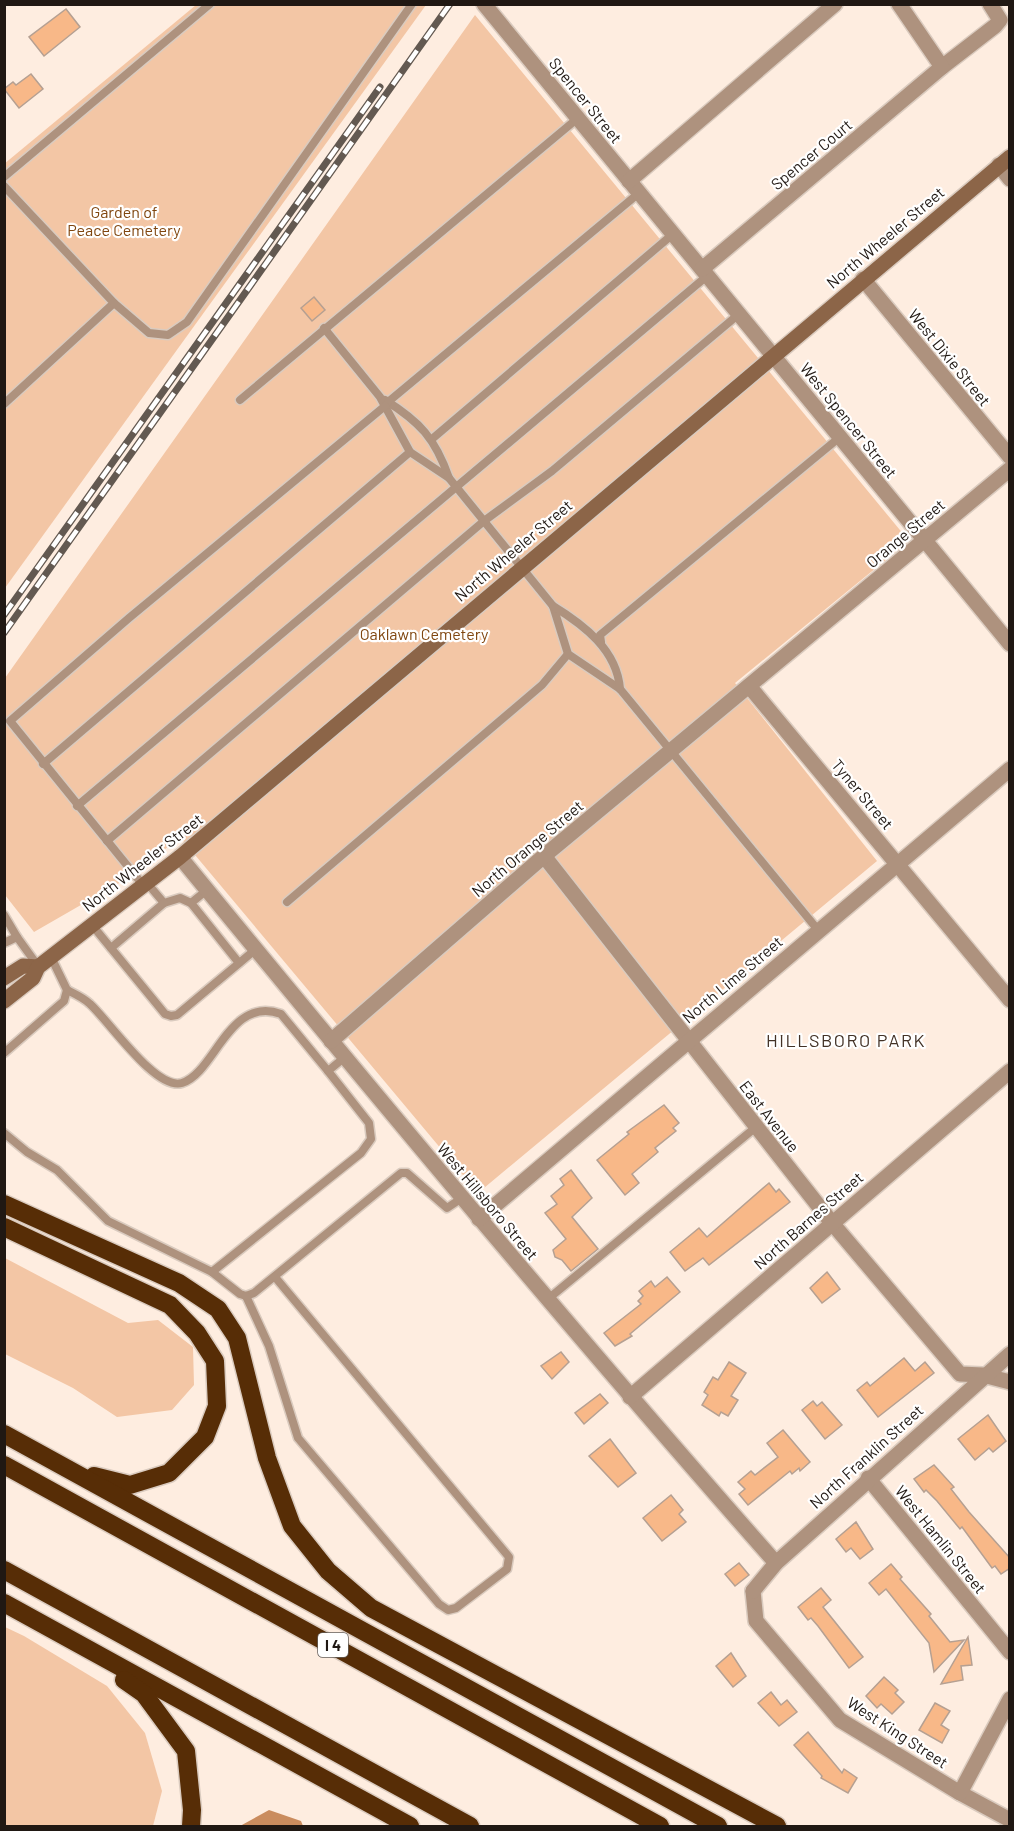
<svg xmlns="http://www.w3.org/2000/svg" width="1014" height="1831" font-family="Barlow,sans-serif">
	<rect width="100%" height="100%" fill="#feede0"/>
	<g fill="#f3c6a5">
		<polygon points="196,5 426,5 5,588 4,164"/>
		<polygon points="475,15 909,541 735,683 877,861 478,1193 180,837 133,875 34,932 5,895 5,678"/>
		<polygon points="5,1258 128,1323 158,1320 193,1347 194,1385 172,1410 117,1417 73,1388 5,1354"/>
		<polygon points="5,1627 24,1636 107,1686 145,1733 162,1791 153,1826 5,1826"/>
	</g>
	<polygon fill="#ca8c5e" points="269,1810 301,1821 303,1826 240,1826"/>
	<g fill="#f8b888" stroke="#b5a092" stroke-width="1.5">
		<polygon points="66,9 80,27 44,56 29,37"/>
		<polygon points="31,74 43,89 19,108 4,89 13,82 16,85"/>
		<polygon points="314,297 325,310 312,321 301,308"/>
		<polygon points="664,1105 679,1123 673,1128 676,1131 655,1148 658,1152 632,1174 639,1183 625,1195 597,1160 629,1134 627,1132"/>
		<polygon points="571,1170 592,1198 572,1217 598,1249 571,1271 562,1260 555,1257 553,1250 566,1239 545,1213 557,1204 551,1196 564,1185 560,1179"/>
		<polygon points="769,1183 776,1192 779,1189 790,1202 709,1265 703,1258 685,1271 670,1252 699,1228 707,1237"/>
		<polygon points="827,1272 840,1289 822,1303 810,1288"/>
		<polygon points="667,1277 680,1292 630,1334 632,1336 615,1346 604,1333 641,1304 638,1301 643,1296 639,1291 651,1281 655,1287"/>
		<polygon points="561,1352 569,1362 552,1379 541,1366"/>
		<polygon points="904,1358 915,1371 925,1362 934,1373 878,1417 857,1390 867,1382 870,1386"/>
		<polygon points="729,1362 746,1373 731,1396 738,1400 728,1416 721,1412 719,1416 702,1405 708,1395 704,1392 713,1377 718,1380"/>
		<polygon points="600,1394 608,1403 584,1424 575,1413"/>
		<polygon points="813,1401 817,1406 822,1402 842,1425 825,1439 802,1410"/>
		<polygon points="988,1415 1006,1441 993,1452 989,1448 975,1460 958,1439"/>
		<polygon points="783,1430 810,1462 800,1471 799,1468 792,1474 790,1471 748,1505 739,1494 745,1489 738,1482 751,1471 755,1475 778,1457 767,1443"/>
		<polygon points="610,1439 636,1473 618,1487 589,1456"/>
		<polygon points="934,1465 954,1487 951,1489 969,1512 1010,1558 1010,1568 1001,1574 995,1566 992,1568 962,1527 960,1529 937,1501 926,1490 924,1492 914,1479"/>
		<polygon points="671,1495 683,1510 679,1514 686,1522 662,1541 643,1518"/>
		<polygon points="856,1522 873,1549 860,1559 851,1548 846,1552 836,1539"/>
		<polygon points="739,1563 749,1575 735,1586 725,1574"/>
		<polygon points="891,1564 902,1577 900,1579 931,1614 929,1616 950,1642 964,1640 934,1672 929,1643 886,1589 879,1595 869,1583"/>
		<polygon points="821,1588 831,1600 823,1607 863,1657 849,1668 818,1626 811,1618 808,1620 798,1607"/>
		<polygon points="968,1637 972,1665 961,1666 963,1680 941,1684"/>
		<polygon points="731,1653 746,1676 733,1687 716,1666"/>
		<polygon points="884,1677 898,1690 895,1693 904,1702 892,1714 881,1704 877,1708 866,1696"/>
		<polygon points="771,1692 781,1705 787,1700 797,1712 779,1726 758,1703"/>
		<polygon points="935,1703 950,1711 941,1725 949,1730 942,1743 919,1730"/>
		<polygon points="808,1732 842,1773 844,1769 857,1778 848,1793 821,1778 822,1776 794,1745"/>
	</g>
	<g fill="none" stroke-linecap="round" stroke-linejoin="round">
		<g stroke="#dacbbf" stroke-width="11">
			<g id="service">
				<polyline points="4,177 210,4"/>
				<polyline points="4,186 114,303 4,404"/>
				<polyline points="114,303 149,333 168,335 187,322 412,4"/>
				<polyline points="324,328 380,397 410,452 449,478 553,606 568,654 620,689 818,930"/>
				<polyline points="240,400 578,118"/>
				<path d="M385,400C420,422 435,438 449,478"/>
				<polyline points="388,402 639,193"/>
				<polyline points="432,439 673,234"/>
				<path d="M553,606C584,625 617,650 620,689"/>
				<polyline points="601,642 600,635 840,437"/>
				<polyline points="43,764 410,452"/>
				<polyline points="77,806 707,276"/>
				<polyline points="107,841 484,521 552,471 739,314"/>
				<polyline points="147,883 164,903 180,898 191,903"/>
				<polyline points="143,885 10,721 129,618 385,406"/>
				<polyline points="207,890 191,903 239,963"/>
				<polyline points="287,902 542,685 568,654"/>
				<polyline points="4,915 17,937"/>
				<polyline points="92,925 165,1014 171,1016 177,1015 256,949"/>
				<polyline points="4,943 17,937 38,966"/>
				<polyline points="111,948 164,903"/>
				<path d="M67,990C75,994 84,998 90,1004C109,1021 156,1091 182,1083C215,1073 229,995 281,1014L328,1071"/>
				<polyline points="4,1053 64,1001 67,990 51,957"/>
				<polyline points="4,1133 27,1152 57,1170 108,1221 212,1272 361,1153 371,1139 369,1123 328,1071 345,1057"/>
				<polyline points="212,1272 240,1294 246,1296 254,1293 401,1173 407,1173 447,1208 462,1198"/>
				<polyline points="246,1296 269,1346 298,1438 439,1604 448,1610 456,1608 507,1569 509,1557 275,1277"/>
				<polyline points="548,1299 756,1127"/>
			</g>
		</g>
		<g stroke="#dacbbf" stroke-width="18">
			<g id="minor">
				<polyline points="484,4 1010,644"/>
				<polyline points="942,67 995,26 1000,20 990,4"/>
				<polyline points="999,165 1010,179"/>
				<polyline points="629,181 835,4"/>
				<polyline points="702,269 942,67 899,4"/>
				<polyline points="863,279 1010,457"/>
				<polyline points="749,686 1010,1000"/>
				<polyline points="544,856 832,1223 960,1374 983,1375 1010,1382"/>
				<path d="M180,857C375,1095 572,1332 776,1563"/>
				<polyline points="331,1041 544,856 1010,469"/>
				<polyline points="479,1219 1010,769"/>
				<polyline points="630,1397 1010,1071"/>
				<polyline points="868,1478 1010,1652"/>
				<polyline points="753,1591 756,1621 840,1720 960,1793 1010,1820"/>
				<polyline points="960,1793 1010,1699"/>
			</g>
		</g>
		<g stroke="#dacbbf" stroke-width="18">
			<polyline id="tertiary" points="753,1591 776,1563 1010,1354"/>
		</g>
		<g stroke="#dacbbf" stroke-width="18">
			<g id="secondary">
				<polyline points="4,978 23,966 38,967"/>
				<polyline points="4,1001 33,978 38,967 180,857 1010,157"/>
			</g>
		</g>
		<g stroke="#dacbbf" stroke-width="21">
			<g id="motorway">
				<polyline points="4,1204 179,1283 218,1309 237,1338 267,1458 292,1526 328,1571 371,1608 777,1826"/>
				<polyline points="4,1227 170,1305 197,1333 215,1361 217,1406 205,1437 169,1473 130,1485 94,1476"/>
				<polyline points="4,1434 718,1826"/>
				<polyline points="4,1465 660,1826"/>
				<polyline points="4,1570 470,1826"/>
				<polyline points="4,1603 410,1826"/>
				<polyline points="124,1680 144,1694 186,1751 192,1810 191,1826"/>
			</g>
		</g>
		<use href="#service" stroke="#ae927e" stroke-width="8"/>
		<use href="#minor" stroke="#ae927e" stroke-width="15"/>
		<use href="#tertiary" stroke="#ae927e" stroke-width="15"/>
		<use href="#secondary" stroke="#8c6548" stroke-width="15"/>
		<use href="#motorway" stroke="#572d06" stroke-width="18"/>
		<g stroke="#635951" stroke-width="7">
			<g id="rail">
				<polyline points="4,615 380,87"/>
				<polyline points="4,633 450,4"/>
			</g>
		</g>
		<use href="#rail" stroke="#fff" stroke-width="4.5" stroke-dasharray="14" stroke-linecap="butt"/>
	</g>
	<g text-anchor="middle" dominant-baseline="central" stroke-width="4.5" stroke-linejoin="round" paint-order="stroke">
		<rect fill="#fff" stroke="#635d5a" stroke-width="1.5" x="318" y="1633" width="30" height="24" rx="4.5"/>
		<g font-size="15" font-weight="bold" fill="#201813">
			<text x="333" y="1645">I 4</text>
		</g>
		<g font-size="16" fill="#201813" stroke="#fff">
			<text transform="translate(586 100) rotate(51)">Spencer Street</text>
			<text transform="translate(811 154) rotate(-40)">Spencer Court</text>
			<text transform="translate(885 237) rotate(-40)">North Wheeler Street</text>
			<text transform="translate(950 357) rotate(51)">West Dixie Street</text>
			<text transform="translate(849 420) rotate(51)">West Spencer Street</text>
			<text transform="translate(905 533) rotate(-40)">Orange Street</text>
			<text transform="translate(513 550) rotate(-40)">North Wheeler Street</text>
			<text transform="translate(863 794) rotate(50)">Tyner Street</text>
			<text transform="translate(527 848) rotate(-40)">North Orange Street</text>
			<text transform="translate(142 862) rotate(-38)">North Wheeler Street</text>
			<text transform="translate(732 979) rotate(-40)">North Lime Street</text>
			<text transform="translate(770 1116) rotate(52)">East Avenue</text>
			<text transform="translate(488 1201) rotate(50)">West Hillsboro Street</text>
			<text transform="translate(808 1220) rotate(-41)">North Barnes Street</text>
			<text transform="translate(866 1456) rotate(-42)">North Franklin Street</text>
			<text transform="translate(941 1539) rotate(51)">West Hamlin Street</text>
			<text transform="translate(898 1732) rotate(33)">West King Street</text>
		</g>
		<g font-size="16" fill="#80460f" stroke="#fff">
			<text x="124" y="211">Garden of<tspan x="124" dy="18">Peace Cemetery</tspan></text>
			<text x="424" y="633">Oaklawn Cemetery</text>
		</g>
		<g font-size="18" letter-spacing="1.5" fill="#433226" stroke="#fff">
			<text x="846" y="1040">HILLSBORO PARK</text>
		</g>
	</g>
	<rect width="1014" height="1831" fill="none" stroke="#201813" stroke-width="12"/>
</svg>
